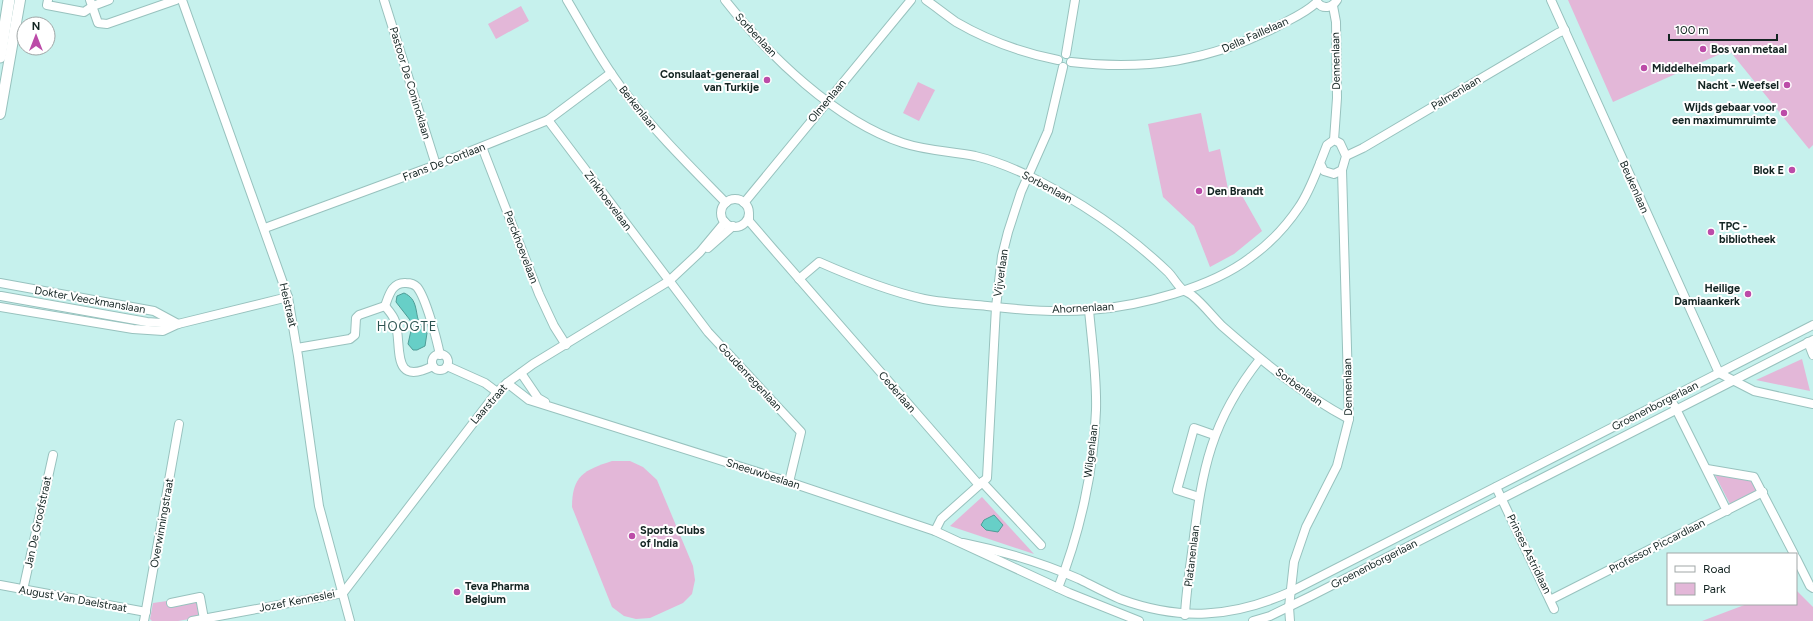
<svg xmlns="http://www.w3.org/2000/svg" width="1813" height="621" font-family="Figtree,sans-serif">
	<rect width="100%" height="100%" fill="#c6f1ed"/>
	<g fill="#e3b7d8">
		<polygon points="1568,0 1813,0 1813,145 1809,149 1729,50 1613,102"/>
		<polygon points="521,6 529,21 496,39 488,24"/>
		<polygon points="918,82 935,90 919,121 903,113"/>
		<polygon points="1201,113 1209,152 1220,149 1228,189 1240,192 1262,231 1234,254 1210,267 1194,226 1163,197 1148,124"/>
		<polygon points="1802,359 1810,391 1756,380"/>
		<path d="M612,461H630L643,467L657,480L693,566L695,580L692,594L683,603L650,618L636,619L624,616L612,607L572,507C572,476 584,470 612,461Z"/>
		<polygon points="1715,475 1752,480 1758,490 1730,504"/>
		<polygon points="982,497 1034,554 950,526"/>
		<polygon points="1796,590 1813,607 1813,621 1702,621 1747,604 1796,604"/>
		<polygon points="167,601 168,606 198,601 201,617 178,621 152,621 150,619 153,603"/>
	</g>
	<g fill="#67cfc7" stroke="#4e9c96">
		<path d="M404,293C418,299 415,312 419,322C420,326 425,330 427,333L425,346L417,350H413L408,344L412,326L410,320L396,302L397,296Z"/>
		<polygon points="994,515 1003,525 998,532 986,530 981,525 984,520"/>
	</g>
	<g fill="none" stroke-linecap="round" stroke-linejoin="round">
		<g stroke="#98c2be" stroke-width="10">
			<g id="minor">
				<polyline points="48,0 47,5 84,12 93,6 109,0"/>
				<polyline points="90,0 98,23 107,24 176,0"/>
				<polyline points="182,0 288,297 298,356 319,506 350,621"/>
				<polyline points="384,0 436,165"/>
				<path d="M567,0C586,32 604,66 627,95C657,134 692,168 726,203"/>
				<path d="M725,0C768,55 836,121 903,143C927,151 951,151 975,156C1013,165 1050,186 1083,206C1113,225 1142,247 1168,272C1173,277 1177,285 1183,290C1186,292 1190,293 1193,296C1203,304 1212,316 1222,326C1262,361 1302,394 1349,419"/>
				<path d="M926,0C936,7 946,15 956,22C987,40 1023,53 1058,60"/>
				<polyline points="1551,0 1719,373"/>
				<path d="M1317,2C1323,10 1332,8 1337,0"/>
				<polyline points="1333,6 1336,22 1337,98 1334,140"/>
				<polyline points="1066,54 1075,0"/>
				<path d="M1071,62C1145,71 1211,61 1278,26C1291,19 1306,13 1317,2"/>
				<polyline points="548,120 708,332 801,432 789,482"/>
				<polygon points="1334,140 1340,143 1346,156 1342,170 1334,174 1324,171 1320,163 1327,145"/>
				<polyline points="482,147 539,294 554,326 566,345"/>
				<polyline points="1346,156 1363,148 1558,33 1565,30"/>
				<circle cx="735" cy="213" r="14"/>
				<polyline points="744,203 911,0"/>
				<polyline points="749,216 749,221 774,250 979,485"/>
				<polyline points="265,228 436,165 548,120 611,73"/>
				<polyline points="708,248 733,226"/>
				<path d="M799,279L819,262C853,277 888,291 924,299C944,303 966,304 987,306C1021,310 1056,313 1090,310C1140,306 1211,288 1251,257C1269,244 1287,225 1299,207C1308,194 1314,178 1320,163"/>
				<polyline points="0,283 154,311 178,324"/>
				<polyline points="1,296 147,322 176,324"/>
				<path d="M385,306C389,295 392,282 406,283C410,283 414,284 417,287C426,298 437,340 440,355"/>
				<path d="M385,306C389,311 393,315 395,321C403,344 389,388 433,366"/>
				<polyline points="0,307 133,329 163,331 178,324 288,297"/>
				<polyline points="1808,342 1813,355"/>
				<polyline points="297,348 350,339 355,335 356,318 359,315 385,306"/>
				<circle cx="440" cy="362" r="8"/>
				<polyline points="447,366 485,383 497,392"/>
				<polyline points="521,373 538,398 545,402"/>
				<polyline points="1719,373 1754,391 1813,404"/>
				<polyline points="507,383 529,400 789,482 935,531 1069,593 1139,621"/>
				<polyline points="1674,405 1727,511"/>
				<polyline points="1707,469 1754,477 1794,554"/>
				<polyline points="982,482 1041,545"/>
				<polyline points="1496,487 1554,609"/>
				<polyline points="1199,497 1177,490 1194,428 1214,435"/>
				<polyline points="935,531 941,519 987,478 996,307 1002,256 1008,232 1021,192 1048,131 1063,67"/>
				<path d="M963,543C1002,551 1043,563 1079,579C1093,586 1106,593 1120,599C1180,621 1232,618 1290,592L1813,325"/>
				<polyline points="1796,558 1810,586 1813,588"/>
				<polyline points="0,585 146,612"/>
				<path d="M1058,588C1080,533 1094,470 1096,410C1097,377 1092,343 1089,310"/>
				<polyline points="23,590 53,455"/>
				<polyline points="343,593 497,392 507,383 533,364 669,281 700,252 725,222"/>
				<polyline points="1550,600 1763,492"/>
				<polyline points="171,603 200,597 204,619"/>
				<path d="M1185,615C1186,592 1190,568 1193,545C1202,469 1211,421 1260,359"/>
				<polyline points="144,621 179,424"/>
				<polyline points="192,621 343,593"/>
				<polyline points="1253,621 1270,616 1311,596 1813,340"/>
				<polyline points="1290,621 1289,607 1294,562 1306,527 1337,466 1349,419 1342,170"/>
			</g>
		</g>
		<g stroke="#98c2be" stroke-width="12">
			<polyline id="major" points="0,114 20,0"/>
		</g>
		<g stroke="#98c2be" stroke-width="13">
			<polyline id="highway" points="0,57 9,0"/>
		</g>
		<use href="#minor" stroke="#fff" stroke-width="8"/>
		<use href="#major" stroke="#fff" stroke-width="10"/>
		<use href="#highway" stroke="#fff" stroke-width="11"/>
	</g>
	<g fill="#bc4ba8" stroke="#fff" stroke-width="1.5">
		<circle cx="1703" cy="49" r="4"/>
		<circle cx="1644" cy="68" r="4"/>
		<circle cx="767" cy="80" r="4"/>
		<circle cx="1787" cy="85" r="4"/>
		<circle cx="1784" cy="113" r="4"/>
		<circle cx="1792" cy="170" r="4"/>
		<circle cx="1199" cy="191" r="4"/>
		<circle cx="1711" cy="232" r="4"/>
		<circle cx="1748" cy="294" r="4"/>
		<circle cx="632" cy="536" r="4"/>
		<circle cx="457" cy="592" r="4"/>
	</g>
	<g text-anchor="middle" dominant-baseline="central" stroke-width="4" stroke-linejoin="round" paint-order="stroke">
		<g font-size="11" fill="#132422" stroke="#fff">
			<text transform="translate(756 35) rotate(47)">Sorbenlaan</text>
			<text transform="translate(1255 35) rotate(-24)">Della Faillelaan</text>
			<text transform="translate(1336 61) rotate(-91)">Dennenlaan</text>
			<text transform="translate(410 83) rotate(73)">Pastoor De Conincklaan</text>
			<text transform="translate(1456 93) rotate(-31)">Palmenlaan</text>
			<text transform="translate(827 101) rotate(-50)">Olmenlaan</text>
			<text transform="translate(638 108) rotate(51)">Berkenlaan</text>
			<text transform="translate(444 162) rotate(-21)">Frans De Cortlaan</text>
			<text transform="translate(1047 187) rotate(28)">Sorbenlaan</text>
			<text transform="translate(1634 187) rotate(66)">Beukenlaan</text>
			<text transform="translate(608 201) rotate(53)">Zinkhoevelaan</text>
			<text transform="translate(521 247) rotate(69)">Perckhoevelaan</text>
			<text transform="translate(1001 273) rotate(-82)">Vijverlaan</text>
			<text transform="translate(90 300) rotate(10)">Dokter Veeckmanslaan</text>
			<text transform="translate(288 305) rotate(77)">Heistraat</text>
			<text transform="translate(1083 308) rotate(-3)">Ahornenlaan</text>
			<text transform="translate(750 377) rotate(47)">Goudenregenlaan</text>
			<text transform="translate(1299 387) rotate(36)">Sorbenlaan</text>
			<text transform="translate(1348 387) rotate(-91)">Dennenlaan</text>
			<text transform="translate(897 392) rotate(49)">Cederlaan</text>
			<text transform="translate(489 404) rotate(-49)">Laarstraat</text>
			<text transform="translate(1655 406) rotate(-27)">Groenenborgerlaan</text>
			<text transform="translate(1091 451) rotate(-83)">Wilgenlaan</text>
			<text transform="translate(763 474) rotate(18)">Sneeuwbeslaan</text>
			<text transform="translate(38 522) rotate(-78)">Jan De Groofstraat</text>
			<text transform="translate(162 523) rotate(-80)">Overwinningstraat</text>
			<text transform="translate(1657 546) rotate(-27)">Professor Piccardlaan</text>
			<text transform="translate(1529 554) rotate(64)">Prinses Astridlaan</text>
			<text transform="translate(1192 556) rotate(-83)">Platanenlaan</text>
			<text transform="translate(1374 564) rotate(-27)">Groenenborgerlaan</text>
			<text transform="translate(73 599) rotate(10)">August Van Daelstraat</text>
			<text transform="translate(297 601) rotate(-11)">Jozef Kenneslei</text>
		</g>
		<g font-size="11" font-weight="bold" fill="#132422" stroke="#fff" text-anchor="start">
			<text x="1711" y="49">Bos van metaal</text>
			<text x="1652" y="68">Middelheimpark</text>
			<text x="759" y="74" text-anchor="end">Consulaat-generaal<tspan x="759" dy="13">van Turkije</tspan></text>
			<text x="1779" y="85" text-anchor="end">Nacht - Weefsel</text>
			<text x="1776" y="107" text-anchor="end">Wijds gebaar voor<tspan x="1776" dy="13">een maximumruimte</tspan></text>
			<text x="1784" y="170" text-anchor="end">Blok E</text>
			<text x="1207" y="191">Den Brandt</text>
			<text x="1719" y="226">TPC -<tspan x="1719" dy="13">bibliotheek</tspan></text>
			<text x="1740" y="288" text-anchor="end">Heilige<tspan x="1740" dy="13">Damiaankerk</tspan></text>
			<text x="640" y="530">Sports Clubs<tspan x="640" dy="13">of India</tspan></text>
			<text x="465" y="586">Teva Pharma<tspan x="465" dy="13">Belgium</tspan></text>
		</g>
		<g font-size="13" letter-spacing="1" fill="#2d5451" stroke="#fff">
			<text x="407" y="326">HOOGTE</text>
		</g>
	</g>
	<rect x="1667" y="553" width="130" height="52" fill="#ffffff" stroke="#a1a7a7"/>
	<rect x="1675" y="566" width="20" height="6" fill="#ffffff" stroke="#a1a7a7"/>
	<text x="1703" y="573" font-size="12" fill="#132422">Road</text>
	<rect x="1675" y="583" width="20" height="12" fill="#e3b7d8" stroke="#a1a7a7"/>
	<text x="1703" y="593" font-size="12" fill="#132422">Park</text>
	<g transform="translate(36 36)"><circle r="19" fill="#ffffff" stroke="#a1a7a7"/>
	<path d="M0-3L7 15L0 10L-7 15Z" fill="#bc4ba8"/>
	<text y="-6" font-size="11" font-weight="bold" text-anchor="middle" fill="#132422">N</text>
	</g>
	<path d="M1669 34v6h108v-6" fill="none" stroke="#132422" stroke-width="2"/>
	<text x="1675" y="34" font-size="12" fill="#132422" stroke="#ffffff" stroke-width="3" paint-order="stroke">100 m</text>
</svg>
